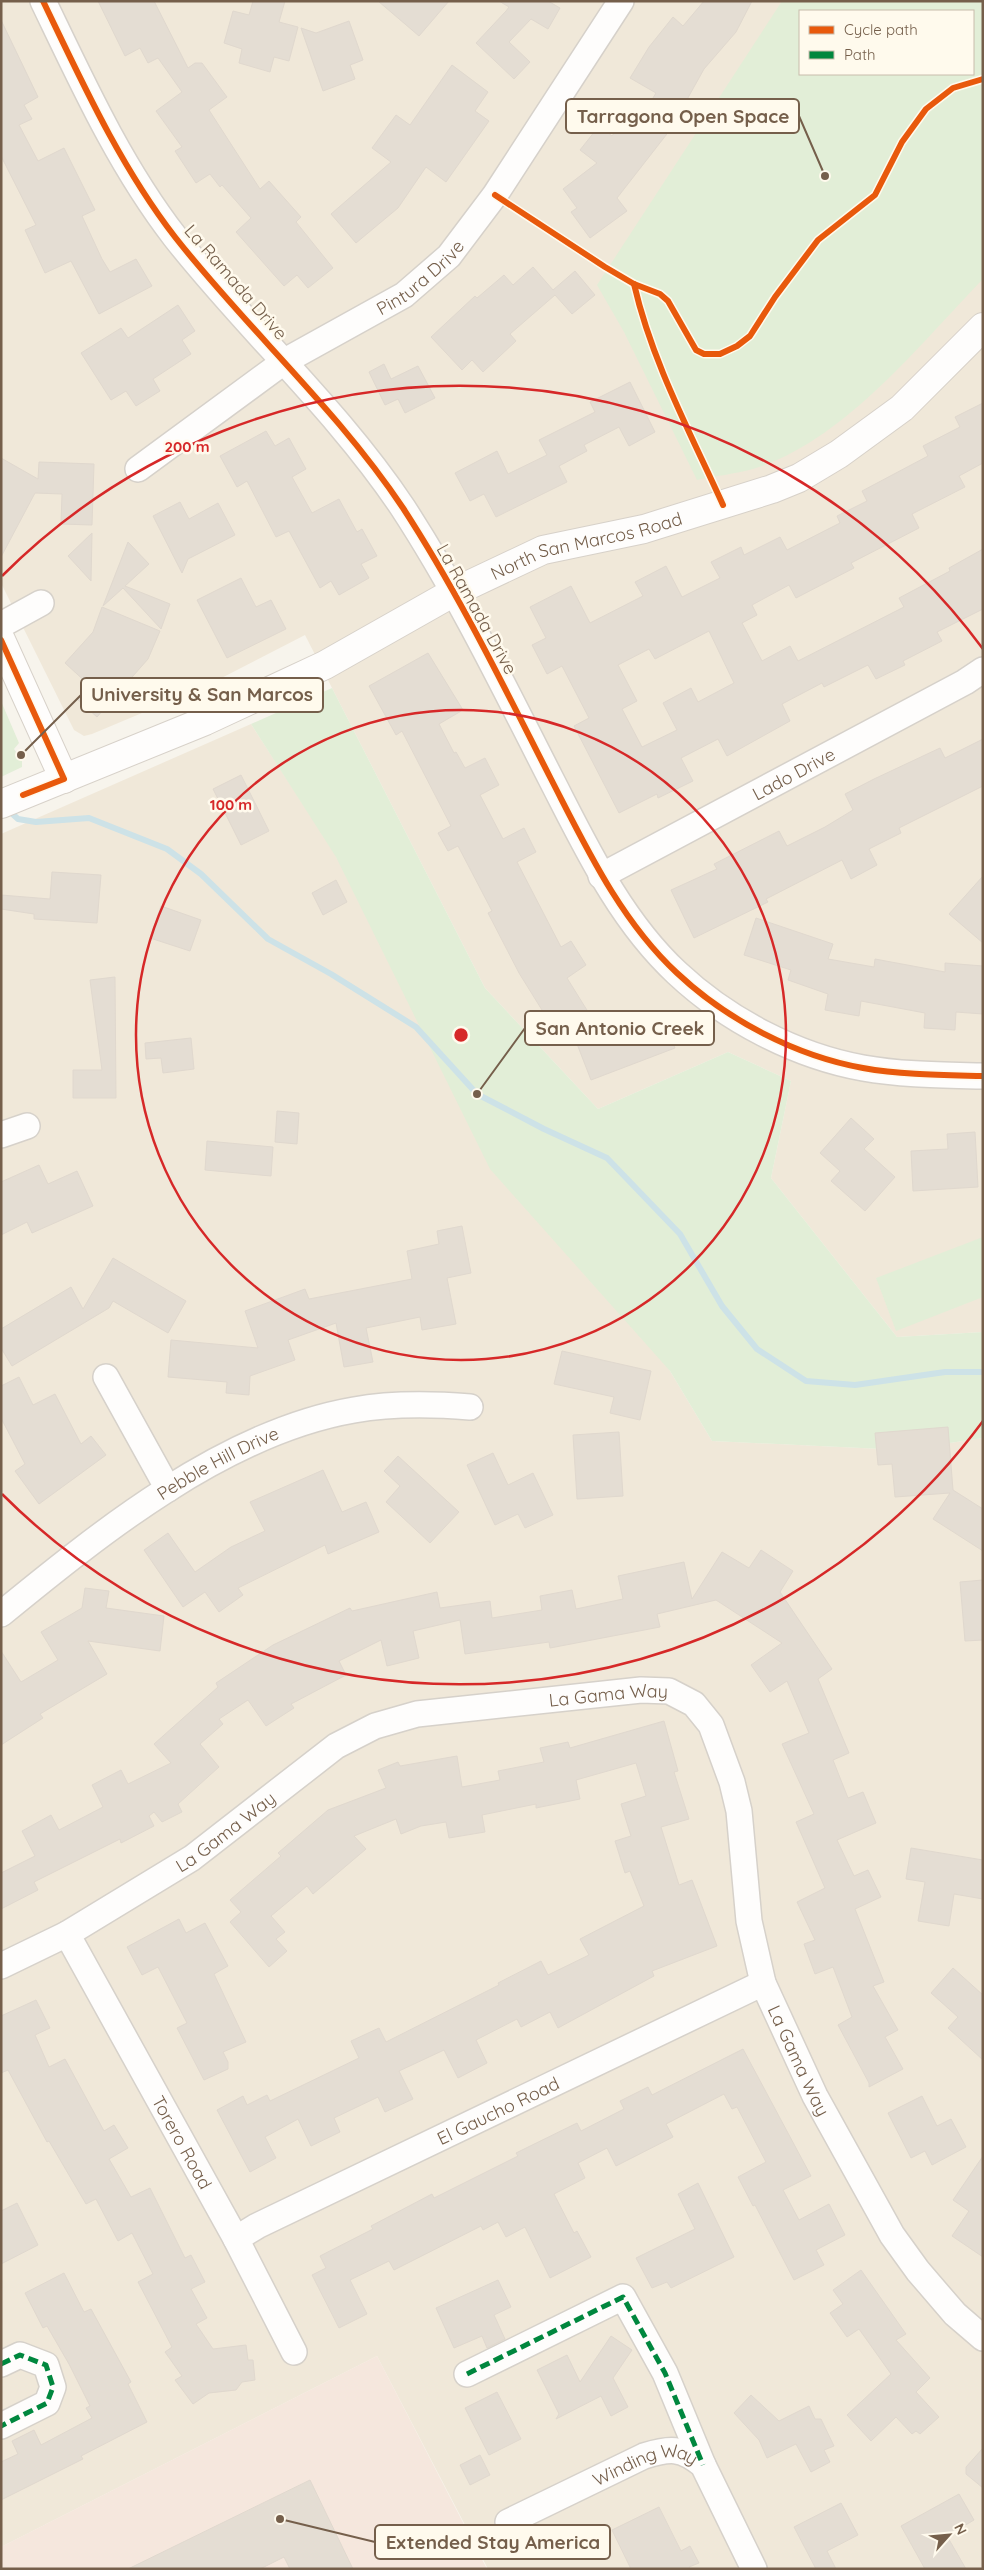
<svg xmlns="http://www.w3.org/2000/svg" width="984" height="2570" font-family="Quicksand,sans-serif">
	<rect width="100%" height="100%" fill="#f7f4ec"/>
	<g fill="#f0e8d9" fill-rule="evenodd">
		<path d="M1,1H983V1332L897,1337L771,1178L791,1081L728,1052L598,1109L485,988L305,635L204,687L92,734L84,736L74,730L1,583ZM800,11H973V74H800Z"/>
		<polygon points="251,724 670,1371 712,1441 903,1450 983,1438 983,2569 488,2569 377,2356 1,2547 1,834"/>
	</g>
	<polygon fill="#f5e7dd" points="377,2356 487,2569 1,2569 1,2547"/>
	<g fill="#e2eed7" fill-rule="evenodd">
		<path d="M782,1H983V279C919,345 843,442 753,469C735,474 715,476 697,480L624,332L597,285ZM800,11H973V74H800Z"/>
		<polygon points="332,688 485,988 598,1109 728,1052 791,1081 771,1178 897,1337 983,1332 983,1438 903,1450 712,1441 670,1371 490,1169 336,857 251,724"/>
		<polygon points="1,701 19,743 14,749 22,761 22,767 1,777"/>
		<polygon points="983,1237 983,1297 896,1331 876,1278"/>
	</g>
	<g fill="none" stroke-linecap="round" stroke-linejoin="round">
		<polyline stroke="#cde2e7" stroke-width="6" points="7,809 18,819 36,822 89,818 167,849 201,874 268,939 331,974 416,1027 477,1094 544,1129 607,1158 680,1234 722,1306 757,1349 806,1381 855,1385 945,1372 983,1372"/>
	</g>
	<g fill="#e4ddd3" stroke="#e0d8ce" fill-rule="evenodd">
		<polygon points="98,1 154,1 188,68 195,63 202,63 227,97 209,110 260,189 269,181 301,217 296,222 333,268 308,288 297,275 284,286 236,232 251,218 222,185 220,187 210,174 196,183 175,151 182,147 156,111 182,92 158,58 148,63 140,48 125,56"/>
		<polygon points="253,1 285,1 279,22 298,27 289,61 274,57 270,72 239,63 242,49 224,43 233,11 249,15"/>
		<polygon points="378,1 449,1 419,36"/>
		<polygon points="499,1 548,1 560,8 548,29 531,19 509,42 530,62 514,79 476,43 506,11 509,7"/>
		<polygon points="704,1 752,1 736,32 704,69 670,130 617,198 627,211 590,238 571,212 577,208 563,189 597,163 580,150 599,126 612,136 624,120 635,128 656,93 630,78 649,47 673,17 683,26"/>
		<polygon points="1,20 38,97 24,105 32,119 19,125 38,161 64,148 95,210 82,216 102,259 110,272 136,259 152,286 99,314 71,261 45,273 25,230 36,225 1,156"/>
		<polygon points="349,21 363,60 350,65 355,79 323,91 301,28 316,33"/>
		<polygon points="452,65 488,92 475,111 489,121 446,182 426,167 398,208 356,243 331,214 391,162 372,148 396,115 410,125"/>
		<polygon points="533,267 553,290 575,271 595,295 572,314 555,295 510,334 516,341 483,372 472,360 462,370 431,337 475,296 477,298 504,275 513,285"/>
		<polygon points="178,305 195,331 182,340 191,354 153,379 160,391 136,406 126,391 111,400 81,353 121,328 128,338"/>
		<polygon points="384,364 391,379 418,366 435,398 405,413 398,399 385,405 369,372"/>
		<polygon points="630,382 655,432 629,446 619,427 584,445 587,451 559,466 567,482 496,517 484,494 470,501 455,473 497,451 508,474 547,455 539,440 595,412 590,402"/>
		<path d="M983,403V463L959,476L965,487L912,514L919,528L851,563L854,568L796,598L789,585L752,605L757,615L742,623L762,661L790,646L798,661L904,607L899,598L950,571L949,568L983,549V609L937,632L942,641L903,661L905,665L876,679L868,665L824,687L822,683L782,704L790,721L727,756L718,739L681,758L693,781L658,798L657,794L619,813L574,726L589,718L562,666L547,674L532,645L546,638L530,607L571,586L590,623L643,596L635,582L666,566L682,597L720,578L711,562L741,547L744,555L780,537L787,550L840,523L837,516L867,501L862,491L928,456L923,446L960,427L955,417ZM709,631L734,683L698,702L691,688L663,703L677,730L642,747L622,709L637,701L618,665L649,649L655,659Z"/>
		<polygon points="266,431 275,446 289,438 306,469 292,477 312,513 339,499 357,532 362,529 377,556 361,564 369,578 339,595 331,581 320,588 289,531 276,537 247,481 237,487 220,456"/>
		<polygon points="1,458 38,479 39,462 94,464 92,525 61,524 62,494 35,493 1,557"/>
		<polygon points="180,502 189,519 218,503 235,535 188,559 182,573 153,516"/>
		<polygon points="92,533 91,581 68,556"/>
		<polygon points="128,542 149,564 125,586 170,604 161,629 123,588 103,606"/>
		<polygon points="241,578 256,607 271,600 286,629 227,658 197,600"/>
		<polygon points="102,607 160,631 148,659 97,717 77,699 89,685 65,663 93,632"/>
		<polygon points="428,653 463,710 439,724 454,753 456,752 465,768 485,758 499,785 480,795 503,839 524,828 536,852 517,862 561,947 571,941 586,965 567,978 600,1031 617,1024 623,1040 665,1024 675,1048 591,1080 572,1031 560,1039 519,973 488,913 492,911 458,846 448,851 438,833 451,826 402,731 396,735 369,686"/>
		<polygon points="983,739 983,786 899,828 901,833 869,849 877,865 851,879 842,860 766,899 768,902 694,938 671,890 717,869 714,864 779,831 787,846 825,827 853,810 845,794 874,779 940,748 945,758"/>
		<polygon points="241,775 269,831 241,845 213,789"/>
		<polygon points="52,872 101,875 97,923 34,919 34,914 1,909 1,895 50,899"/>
		<polygon points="983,876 983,943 949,914"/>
		<polygon points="336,880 347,902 323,915 312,893"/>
		<polygon points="161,906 201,920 190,951 150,938"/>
		<polygon points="756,918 833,944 828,959 874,967 875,959 945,972 945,963 983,966 983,1014 956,1012 955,1030 924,1028 925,1013 861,1001 859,1016 825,1010 828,994 788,980 791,970 744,955"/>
		<polygon points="115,977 116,1098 73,1098 73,1070 102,1070 90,980"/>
		<polygon points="191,1038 194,1069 163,1073 161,1058 146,1059 145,1043"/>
		<polygon points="277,1111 299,1113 297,1144 275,1142"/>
		<polygon points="851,1118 874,1139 864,1149 895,1177 865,1211 831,1181 840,1171 820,1153"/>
		<polygon points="975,1132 978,1187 913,1191 911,1151 948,1149 947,1134"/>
		<polygon points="207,1141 273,1147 271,1176 205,1170"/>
		<polygon points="39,1165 48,1184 77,1171 93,1206 32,1233 27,1222 1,1235 1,1182"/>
		<polygon points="462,1226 471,1273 447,1278 456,1324 422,1330 420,1317 366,1328 373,1362 344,1367 336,1323 288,1340 295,1360 250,1376 249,1395 226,1393 227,1382 168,1377 171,1340 258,1348 245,1311 305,1289 309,1299 412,1279 407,1251 439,1244 437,1231"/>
		<polygon points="113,1258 186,1301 168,1333 113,1301 109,1308 12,1366 1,1348 1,1329 71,1287 83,1309"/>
		<polygon points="562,1351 651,1371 640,1420 610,1413 614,1397 554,1384"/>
		<polygon points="19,1377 33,1405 55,1394 81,1444 91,1436 106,1455 39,1504 15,1471 25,1464 1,1418 1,1386"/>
		<polygon points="948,1427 953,1490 983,1509 983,1551 933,1519 950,1493 895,1497 892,1464 878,1465 875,1433"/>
		<polygon points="619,1432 623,1496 577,1499 573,1435"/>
		<polygon points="493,1453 508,1485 533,1473 553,1515 525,1528 518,1514 495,1525 467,1465"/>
		<polygon points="398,1456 459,1512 430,1543 386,1502 400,1486 384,1471"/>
		<polygon points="323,1470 342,1512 366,1502 379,1532 328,1554 325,1545 238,1588 243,1595 219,1612 205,1592 183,1607 144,1550 168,1533 195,1572 231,1547 265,1531 250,1502"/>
		<polygon points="761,1550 793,1571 780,1592 832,1669 818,1679 849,1753 833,1760 848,1798 863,1792 876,1823 837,1840 854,1876 868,1870 881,1897 855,1909 884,1982 873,1986 898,2030 885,2037 903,2069 869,2087 869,2083 838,2025 852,2017 833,1967 815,1974 804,1944 815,1940 797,1902 825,1888 796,1822 814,1814 782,1744 809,1733 787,1681 770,1692 751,1665 782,1643 716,1600 657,1614 660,1627 550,1648 549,1642 465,1654 460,1620 413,1631 419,1658 387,1666 381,1640 339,1661 346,1675 291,1704 294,1708 266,1726 248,1700 219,1719 223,1724 200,1744 219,1767 178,1804 182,1812 162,1822 154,1812 149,1816 154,1826 121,1843 120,1839 34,1882 38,1890 1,1909 1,1873 35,1856 22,1831 51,1815 59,1830 103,1807 92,1785 121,1770 128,1784 171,1763 154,1744 218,1687 216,1683 273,1645 350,1608 352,1611 437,1592 440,1608 490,1601 492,1618 542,1610 540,1596 572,1590 576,1609 623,1599 618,1576 684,1562 692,1599 722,1552 749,1568"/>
		<polygon points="983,1580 983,1640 965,1641 960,1582"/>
		<polygon points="85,1588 109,1591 106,1608 164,1616 160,1651 88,1641 107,1674 40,1714 43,1718 1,1745 1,1651 21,1682 58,1660 41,1632 82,1608"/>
		<polygon points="664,1721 678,1771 674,1772 689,1819 661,1827 679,1885 692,1880 717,1946 652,1971 654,1976 558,2028 550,2012 521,2027 517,2019 476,2040 487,2063 458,2078 444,2050 399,2071 413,2099 385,2112 378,2097 334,2118 340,2132 311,2146 298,2119 265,2137 276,2158 250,2172 217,2110 243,2096 247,2105 267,2095 270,2101 359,2058 351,2041 379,2028 386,2042 499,1985 498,1983 541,1961 548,1975 589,1955 580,1939 644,1906 630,1871 625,1873 615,1841 631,1836 621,1804 646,1796 636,1763 576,1780 580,1799 536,1808 536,1804 482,1815 485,1832 449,1838 446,1822 421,1826 401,1834 396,1819 354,1836 366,1849 313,1894 307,1886 271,1916 285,1932 276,1939 287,1951 269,1967 230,1922 241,1912 230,1900 281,1856 278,1853 328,1810 386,1788 378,1770 398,1762 400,1766 457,1756 462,1787 500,1780 498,1771 544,1762 540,1748 568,1742 570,1748"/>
		<polygon points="911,1848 983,1860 983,1899 954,1894 949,1926 918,1921 925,1882 906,1879"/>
		<polygon points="179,1919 186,1933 205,1923 228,1966 214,1974 246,2042 223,2052 228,2062 228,2069 204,2080 177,2028 187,2023 158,1967 142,1975 127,1947"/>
		<polygon points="953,1968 983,1995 983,2060 948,2028 958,2017 931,1993"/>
		<polygon points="36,2000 50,2028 35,2035 49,2067 65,2059 104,2131 114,2125 128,2148 109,2159 131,2197 150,2188 185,2258 191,2255 205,2282 191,2289 207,2318 196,2324 213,2349 246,2345 248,2360 253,2360 255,2380 242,2382 236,2390 209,2393 193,2404 175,2380 182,2376 165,2352 172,2347 138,2282 153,2274 132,2233 118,2241 96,2199 86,2204 49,2141 47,2142 8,2070 1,2073 1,2016"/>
		<polygon points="743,2049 811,2176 783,2190 799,2220 829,2204 845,2235 816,2250 824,2265 794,2280 755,2205 753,2206 738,2177 766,2162 737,2107 732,2109 724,2094 666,2124 673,2137 616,2166 607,2148 578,2163 585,2178 554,2194 574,2233 577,2231 591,2257 550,2278 525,2227 506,2237 498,2222 483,2230 481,2226 394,2270 389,2261 350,2280 367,2314 339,2328 312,2275 326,2268 320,2256 373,2229 371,2226 432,2194 434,2198 518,2156 516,2153 577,2123 581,2131 624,2109 620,2101 648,2087 652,2095"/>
		<polygon points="922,2096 937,2126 951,2119 966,2147 932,2165 925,2151 911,2158 888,2113"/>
		<polygon points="983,2156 983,2257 952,2236 969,2211 953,2200"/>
		<polygon points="698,2183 734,2257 671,2288 667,2282 652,2288 636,2258 695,2229 678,2194"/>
		<polygon points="17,2203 38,2245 1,2264 1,2211"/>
		<polygon points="861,2270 906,2334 896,2340 930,2378 916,2392 939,2417 920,2434 916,2431 912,2434 896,2417 871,2441 847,2415 891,2374 859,2329 847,2337 830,2313 843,2304 833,2290"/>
		<polygon points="64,2273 84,2312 91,2309 131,2382 128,2384 147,2422 81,2456 83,2459 1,2500 1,2462 18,2454 12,2441 34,2430 41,2445 92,2418 86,2408 90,2406 69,2364 47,2326 43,2328 25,2293"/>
		<polygon points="498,2280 511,2307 494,2315 505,2339 487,2348 482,2336 454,2348 436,2308"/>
		<polygon points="611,2336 632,2350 613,2378 628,2407 611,2416 601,2396 556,2419 559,2414 537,2370 567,2355 580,2382"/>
		<polygon points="497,2392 521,2439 489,2455 465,2408"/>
		<polygon points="751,2395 779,2421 809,2406 815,2419 821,2419 834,2446 824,2450 830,2462 811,2472 796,2444 767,2458 759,2440 734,2413"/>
		<polygon points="983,2448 983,2488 966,2474 966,2467"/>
		<polygon points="480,2455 490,2475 470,2485 460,2465"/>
		<polygon points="310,2480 353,2569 290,2569 284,2557 260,2569 128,2569"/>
		<polygon points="959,2494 974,2520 947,2536 966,2569 925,2569 901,2526"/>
		<polygon points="841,2503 858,2535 827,2551 836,2569 816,2569 794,2527"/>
		<polygon points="659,2507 681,2551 690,2546 699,2563 689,2567 690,2569 631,2569 612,2530"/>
	</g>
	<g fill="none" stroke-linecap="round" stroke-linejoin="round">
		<g stroke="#d6d1ca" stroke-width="28">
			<g id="street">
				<path d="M43,1C82,82 120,166 175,237C248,330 337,409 403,508C459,594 504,687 551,779C586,847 620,920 677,973C727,1020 796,1056 863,1068C902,1075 943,1075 983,1076"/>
				<path id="s1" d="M138,469L285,361L404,295L449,256L495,195L621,1"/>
				<polyline points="1,625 41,603"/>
				<path id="s2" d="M601,876L965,682L983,670"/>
				<polyline points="1,1135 27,1126"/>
				<polyline points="106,1377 168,1489"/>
				<path id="s3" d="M1,1614C100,1533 225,1432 354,1410C393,1403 432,1404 470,1407"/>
				<path id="s4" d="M67,1934L236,2239L294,2352"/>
				<path id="s5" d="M1,1966L67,1934L192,1858L336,1746L375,1726L417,1714L641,1690L669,1691L694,1704L711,1725L732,1782L739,1811L749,1921L763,1983L815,2096L892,2235L918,2271L955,2314L983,2338"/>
				<path id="s6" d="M236,2239L257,2226L763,1983"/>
				<polyline points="1,2364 20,2355 46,2365 53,2387 47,2403 1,2426"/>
				<polyline points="467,2374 623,2297 665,2373 703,2465"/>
				<path id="s7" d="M508,2522L644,2456C670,2448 681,2447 703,2465L754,2569"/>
			</g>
		</g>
		<g stroke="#d7d1c9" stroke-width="30">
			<g id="secondary">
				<polyline points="1,640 64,779"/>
				<path id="s8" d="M1,804L205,721L325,665L454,592L543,550L644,529L772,489L799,478L839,454L902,408L983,327"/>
			</g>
		</g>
		<use href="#street" stroke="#fefdfc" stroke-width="25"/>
		<use href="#secondary" stroke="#fefdfc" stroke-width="28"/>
		<g stroke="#00873e" stroke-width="5" stroke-dasharray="10 5" stroke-linecap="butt">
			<polyline points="1,2364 20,2355 46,2365 53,2387 47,2403 1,2426"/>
			<polyline points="467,2374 623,2297 665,2373 703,2465"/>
		</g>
		<g stroke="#fffaed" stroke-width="9">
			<g id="cycleway">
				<path d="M43,1C82,82 120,166 175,237C248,330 337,409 403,508C459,594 504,687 551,779C586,847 620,920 677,973C727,1020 796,1056 863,1068C902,1075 943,1075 983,1076"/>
				<polyline points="495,195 605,267 634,284 660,294 668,301 696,350 704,354 720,354 737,346 750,336 775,297 818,240 875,195 902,142 926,109 953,88 983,79"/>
				<path d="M634,284C652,362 690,432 723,505"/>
				<polyline points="1,640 64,779 23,795"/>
			</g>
		</g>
		<use href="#cycleway" stroke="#e8590c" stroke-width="6"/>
	</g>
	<g fill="none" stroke="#d62828" stroke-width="2.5">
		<circle cx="461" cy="1035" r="325"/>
		<path d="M983 1421A649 649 0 0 1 2 1494M2 576A649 649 0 0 1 983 649"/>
	</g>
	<g text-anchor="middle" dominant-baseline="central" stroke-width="5" stroke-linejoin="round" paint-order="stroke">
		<g font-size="18" fill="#755f4b" stroke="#fffaed">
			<text stroke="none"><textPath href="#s1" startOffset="342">Pintura Drive</textPath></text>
			<text transform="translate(236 282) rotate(49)">La Ramada Drive</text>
			<text stroke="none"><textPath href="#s8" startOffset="642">North San Marcos Road</textPath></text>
			<text transform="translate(477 609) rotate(61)">La Ramada Drive</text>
			<text stroke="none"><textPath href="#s2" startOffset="218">Lado Drive</textPath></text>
			<text stroke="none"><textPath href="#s3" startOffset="265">Pebble Hill Drive</textPath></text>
			<text stroke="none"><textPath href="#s5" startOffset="682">La Gama Way</textPath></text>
			<text stroke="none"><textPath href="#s5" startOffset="262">La Gama Way</textPath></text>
			<text stroke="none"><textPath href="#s5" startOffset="1148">La Gama Way</textPath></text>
			<text stroke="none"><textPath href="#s6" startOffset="292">El Gaucho Road</textPath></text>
			<text stroke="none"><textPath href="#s4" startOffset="238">Torero Road</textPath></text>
			<text stroke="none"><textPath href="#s7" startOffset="151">Winding Way</textPath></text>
		</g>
	</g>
	<circle cx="461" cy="1035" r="8" fill="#d62828" stroke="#fffaed" stroke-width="2.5"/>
	<g font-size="15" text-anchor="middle" font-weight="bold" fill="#d62828" stroke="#fffaed" stroke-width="5" stroke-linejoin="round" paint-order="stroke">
		<text x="187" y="452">200 m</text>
		<text x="231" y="810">100 m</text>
	</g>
	<path fill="none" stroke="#755f4b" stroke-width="2" d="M825 176L799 116M21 755L81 695M477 1094L525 1028M280 2519L375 2542"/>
	<g fill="#755f4b" stroke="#fffaed" stroke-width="2">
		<circle cx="825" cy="176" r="5"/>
		<circle cx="21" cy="755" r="5"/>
		<circle cx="477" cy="1094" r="5"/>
		<circle cx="280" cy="2519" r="5"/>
	</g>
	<g fill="#fffaed" stroke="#755f4b" stroke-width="2">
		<rect x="566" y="99" width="233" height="34" rx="5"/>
		<rect x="81" y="678" width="242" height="34" rx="5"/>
		<rect x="525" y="1011" width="189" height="34" rx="5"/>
		<rect x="375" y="2525" width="235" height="34" rx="5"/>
	</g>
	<g font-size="19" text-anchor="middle" font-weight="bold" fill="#755f4b">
		<text x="683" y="123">Tarragona Open Space</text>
		<text x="202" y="701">University &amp; San Marcos</text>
		<text x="620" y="1035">San Antonio Creek</text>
		<text x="493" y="2549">Extended Stay America</text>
	</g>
	<rect width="984" height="2570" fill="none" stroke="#755f4b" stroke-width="5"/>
	<rect x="799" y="10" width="175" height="65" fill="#fffaed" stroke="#c8bcac"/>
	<rect x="809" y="26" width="25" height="8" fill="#e8590c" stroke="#c8bcac"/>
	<text x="844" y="35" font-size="15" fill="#755f4b">Cycle path</text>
	<rect x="809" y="51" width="25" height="8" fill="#00873e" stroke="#c8bcac"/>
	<text x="844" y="60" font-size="15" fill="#755f4b">Path</text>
	<g transform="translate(949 2535) rotate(63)" stroke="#fffaed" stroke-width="4" paint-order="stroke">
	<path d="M0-4L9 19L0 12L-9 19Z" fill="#755f4b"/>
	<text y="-8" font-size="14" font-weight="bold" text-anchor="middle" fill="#755f4b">N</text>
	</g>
</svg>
